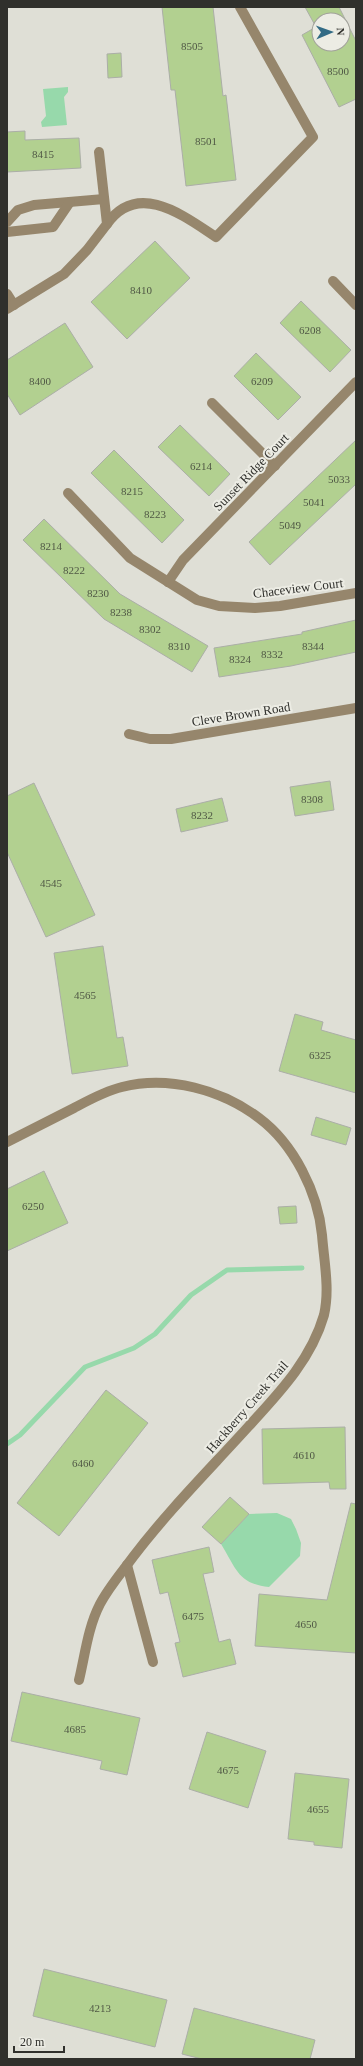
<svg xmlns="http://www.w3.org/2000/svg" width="363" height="2066" font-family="Georgia,serif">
	<rect width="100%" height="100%" fill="#dfdfd6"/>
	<g fill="#97d9ab">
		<polygon points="68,87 68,92 64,97 67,125 42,127 41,122 46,116 43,89"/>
		<path d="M277,1513L291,1519L296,1529L301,1543L300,1556L269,1587C238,1584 236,1568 221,1544L249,1514Z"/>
	</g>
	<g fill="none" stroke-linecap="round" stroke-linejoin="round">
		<polyline stroke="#97d9ab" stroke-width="5" points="7,1444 20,1435 85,1367 134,1348 155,1334 191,1295 227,1270 302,1268"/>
	</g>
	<g fill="#b2d090" stroke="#abaea7" fill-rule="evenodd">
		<polygon points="162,7 213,7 223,96 226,95 236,180 186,186 175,90 171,90"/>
		<path d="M305,7H339L356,41V99L339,107L302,35L316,27ZM319,20H343V44H319Z"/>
		<polygon points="121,53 122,77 108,78 107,54"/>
		<polygon points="25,131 25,140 79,138 81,168 7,172 7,132"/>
		<polygon points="155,241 190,278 127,339 91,302"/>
		<polygon points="301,301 351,350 330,372 280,323"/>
		<polygon points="65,323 93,367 20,415 7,394 7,360"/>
		<polygon points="256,353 301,397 278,420 234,376"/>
		<polygon points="180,425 230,474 209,496 158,447"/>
		<polygon points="356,440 356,484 270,565 249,542"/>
		<polygon points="114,450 184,520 162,543 91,473"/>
		<polygon points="44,519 120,594 208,646 192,672 104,619 23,540"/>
		<polygon points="356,620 356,652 291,666 219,677 214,648 302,634 302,632"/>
		<polygon points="330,781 334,810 295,816 290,787"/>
		<polygon points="34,783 95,915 46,937 7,852 7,796"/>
		<polygon points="222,798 228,821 181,832 176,809"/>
		<polygon points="103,946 117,1038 123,1037 128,1066 72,1074 54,953"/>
		<polygon points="295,1014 323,1022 321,1030 356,1040 356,1093 279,1071"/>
		<polygon points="316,1117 351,1128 346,1145 311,1135"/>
		<polygon points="44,1171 68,1223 7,1251 7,1189"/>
		<polygon points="296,1206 297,1223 280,1224 278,1207"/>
		<polygon points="106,1390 148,1423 59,1536 17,1503"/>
		<polygon points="345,1427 346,1489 330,1489 329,1482 263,1484 262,1429"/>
		<polygon points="230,1497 249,1514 221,1544 202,1527"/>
		<polygon points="351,1503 356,1504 356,1653 255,1646 259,1594 327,1600"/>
		<polygon points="209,1547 214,1572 203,1574 219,1642 230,1639 236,1664 183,1677 175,1643 180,1642 168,1592 160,1594 152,1560"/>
		<polygon points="22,1692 140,1718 127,1775 100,1769 102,1761 11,1741"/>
		<polygon points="207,1732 266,1751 248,1808 189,1789"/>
		<polygon points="295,1773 349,1779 342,1848 314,1845 314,1842 288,1839"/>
		<polygon points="44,1969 167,2000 155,2047 33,2016"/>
		<polygon points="194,2008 315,2040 310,2059 202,2059 182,2054"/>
	</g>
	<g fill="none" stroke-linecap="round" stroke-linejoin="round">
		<g stroke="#96866c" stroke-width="10">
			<polyline points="7,222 18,210 34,205 104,199"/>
			<path d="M107,224C138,180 184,216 216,237L313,137L240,7"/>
			<polyline points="7,232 53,227 70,202"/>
			<polyline points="333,281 356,305"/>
			<polyline points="7,294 14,305"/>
			<polyline points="7,309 64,274 87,250 107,224 99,152"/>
			<polyline points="212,403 275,466"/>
			<polyline points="68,493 130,558 197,600 219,606 255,608 280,606 356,593"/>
			<polyline points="168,582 183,560 356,382"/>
			<polyline points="129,734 150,739 171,739 356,708"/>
			<path d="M7,1142C29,1131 52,1119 74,1108C89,1100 105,1091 122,1087C169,1075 222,1090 259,1118C294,1144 318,1193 322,1235C324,1261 330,1289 324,1315C311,1360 279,1393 248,1427C209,1470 168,1511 133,1557C122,1572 109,1587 100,1604C88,1627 85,1655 79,1680"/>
			<polyline points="127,1565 153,1662"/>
		</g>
	</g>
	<g text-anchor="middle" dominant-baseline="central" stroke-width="4" stroke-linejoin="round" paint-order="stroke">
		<g font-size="11" fill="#505845">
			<text x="192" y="46">8505</text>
			<text x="338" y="71">8500</text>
			<text x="206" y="141">8501</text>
			<text x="43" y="154">8415</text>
			<text x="141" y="290">8410</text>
			<text x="310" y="330">6208</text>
			<text x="40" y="381">8400</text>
			<text x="262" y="381">6209</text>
			<text x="201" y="466">6214</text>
			<text x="339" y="479">5033</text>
			<text x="132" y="491">8215</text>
			<text x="314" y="502">5041</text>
			<text x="155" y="514">8223</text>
			<text x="290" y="525">5049</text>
			<text x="51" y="546">8214</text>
			<text x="74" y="570">8222</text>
			<text x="98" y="593">8230</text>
			<text x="121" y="612">8238</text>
			<text x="150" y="629">8302</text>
			<text x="179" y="646">8310</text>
			<text x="313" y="646">8344</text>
			<text x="272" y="654">8332</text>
			<text x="240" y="659">8324</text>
			<text x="312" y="799">8308</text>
			<text x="202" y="815">8232</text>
			<text x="51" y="883">4545</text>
			<text x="85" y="995">4565</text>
			<text x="320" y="1055">6325</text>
			<text x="33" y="1206">6250</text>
			<text x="304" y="1455">4610</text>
			<text x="83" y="1463">6460</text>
			<text x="193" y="1616">6475</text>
			<text x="306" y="1624">4650</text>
			<text x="75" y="1729">4685</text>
			<text x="228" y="1770">4675</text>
			<text x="318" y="1809">4655</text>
			<text x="100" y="2008">4213</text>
		</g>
		<g font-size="13" fill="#30302c" stroke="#ecece4">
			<text transform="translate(251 472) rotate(-46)">Sunset Ridge Court</text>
			<text transform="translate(298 588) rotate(-7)">Chaceview Court</text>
			<text transform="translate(241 714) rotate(-9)">Cleve Brown Road</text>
			<text transform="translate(247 1407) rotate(-49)">Hackberry Creek Trail</text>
		</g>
	</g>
	<rect width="363" height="2066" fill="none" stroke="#30302c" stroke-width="16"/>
	<g transform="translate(331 32) rotate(88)"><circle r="19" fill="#ecece4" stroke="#a1a19a"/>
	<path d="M0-3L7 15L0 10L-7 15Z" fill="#326b85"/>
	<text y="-6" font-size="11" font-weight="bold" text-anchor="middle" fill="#30302c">N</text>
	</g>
	<path d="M14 2046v6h50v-6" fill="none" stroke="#30302c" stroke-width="2"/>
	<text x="20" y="2046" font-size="12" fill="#30302c" stroke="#ecece4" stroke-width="3" paint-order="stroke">20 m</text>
</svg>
